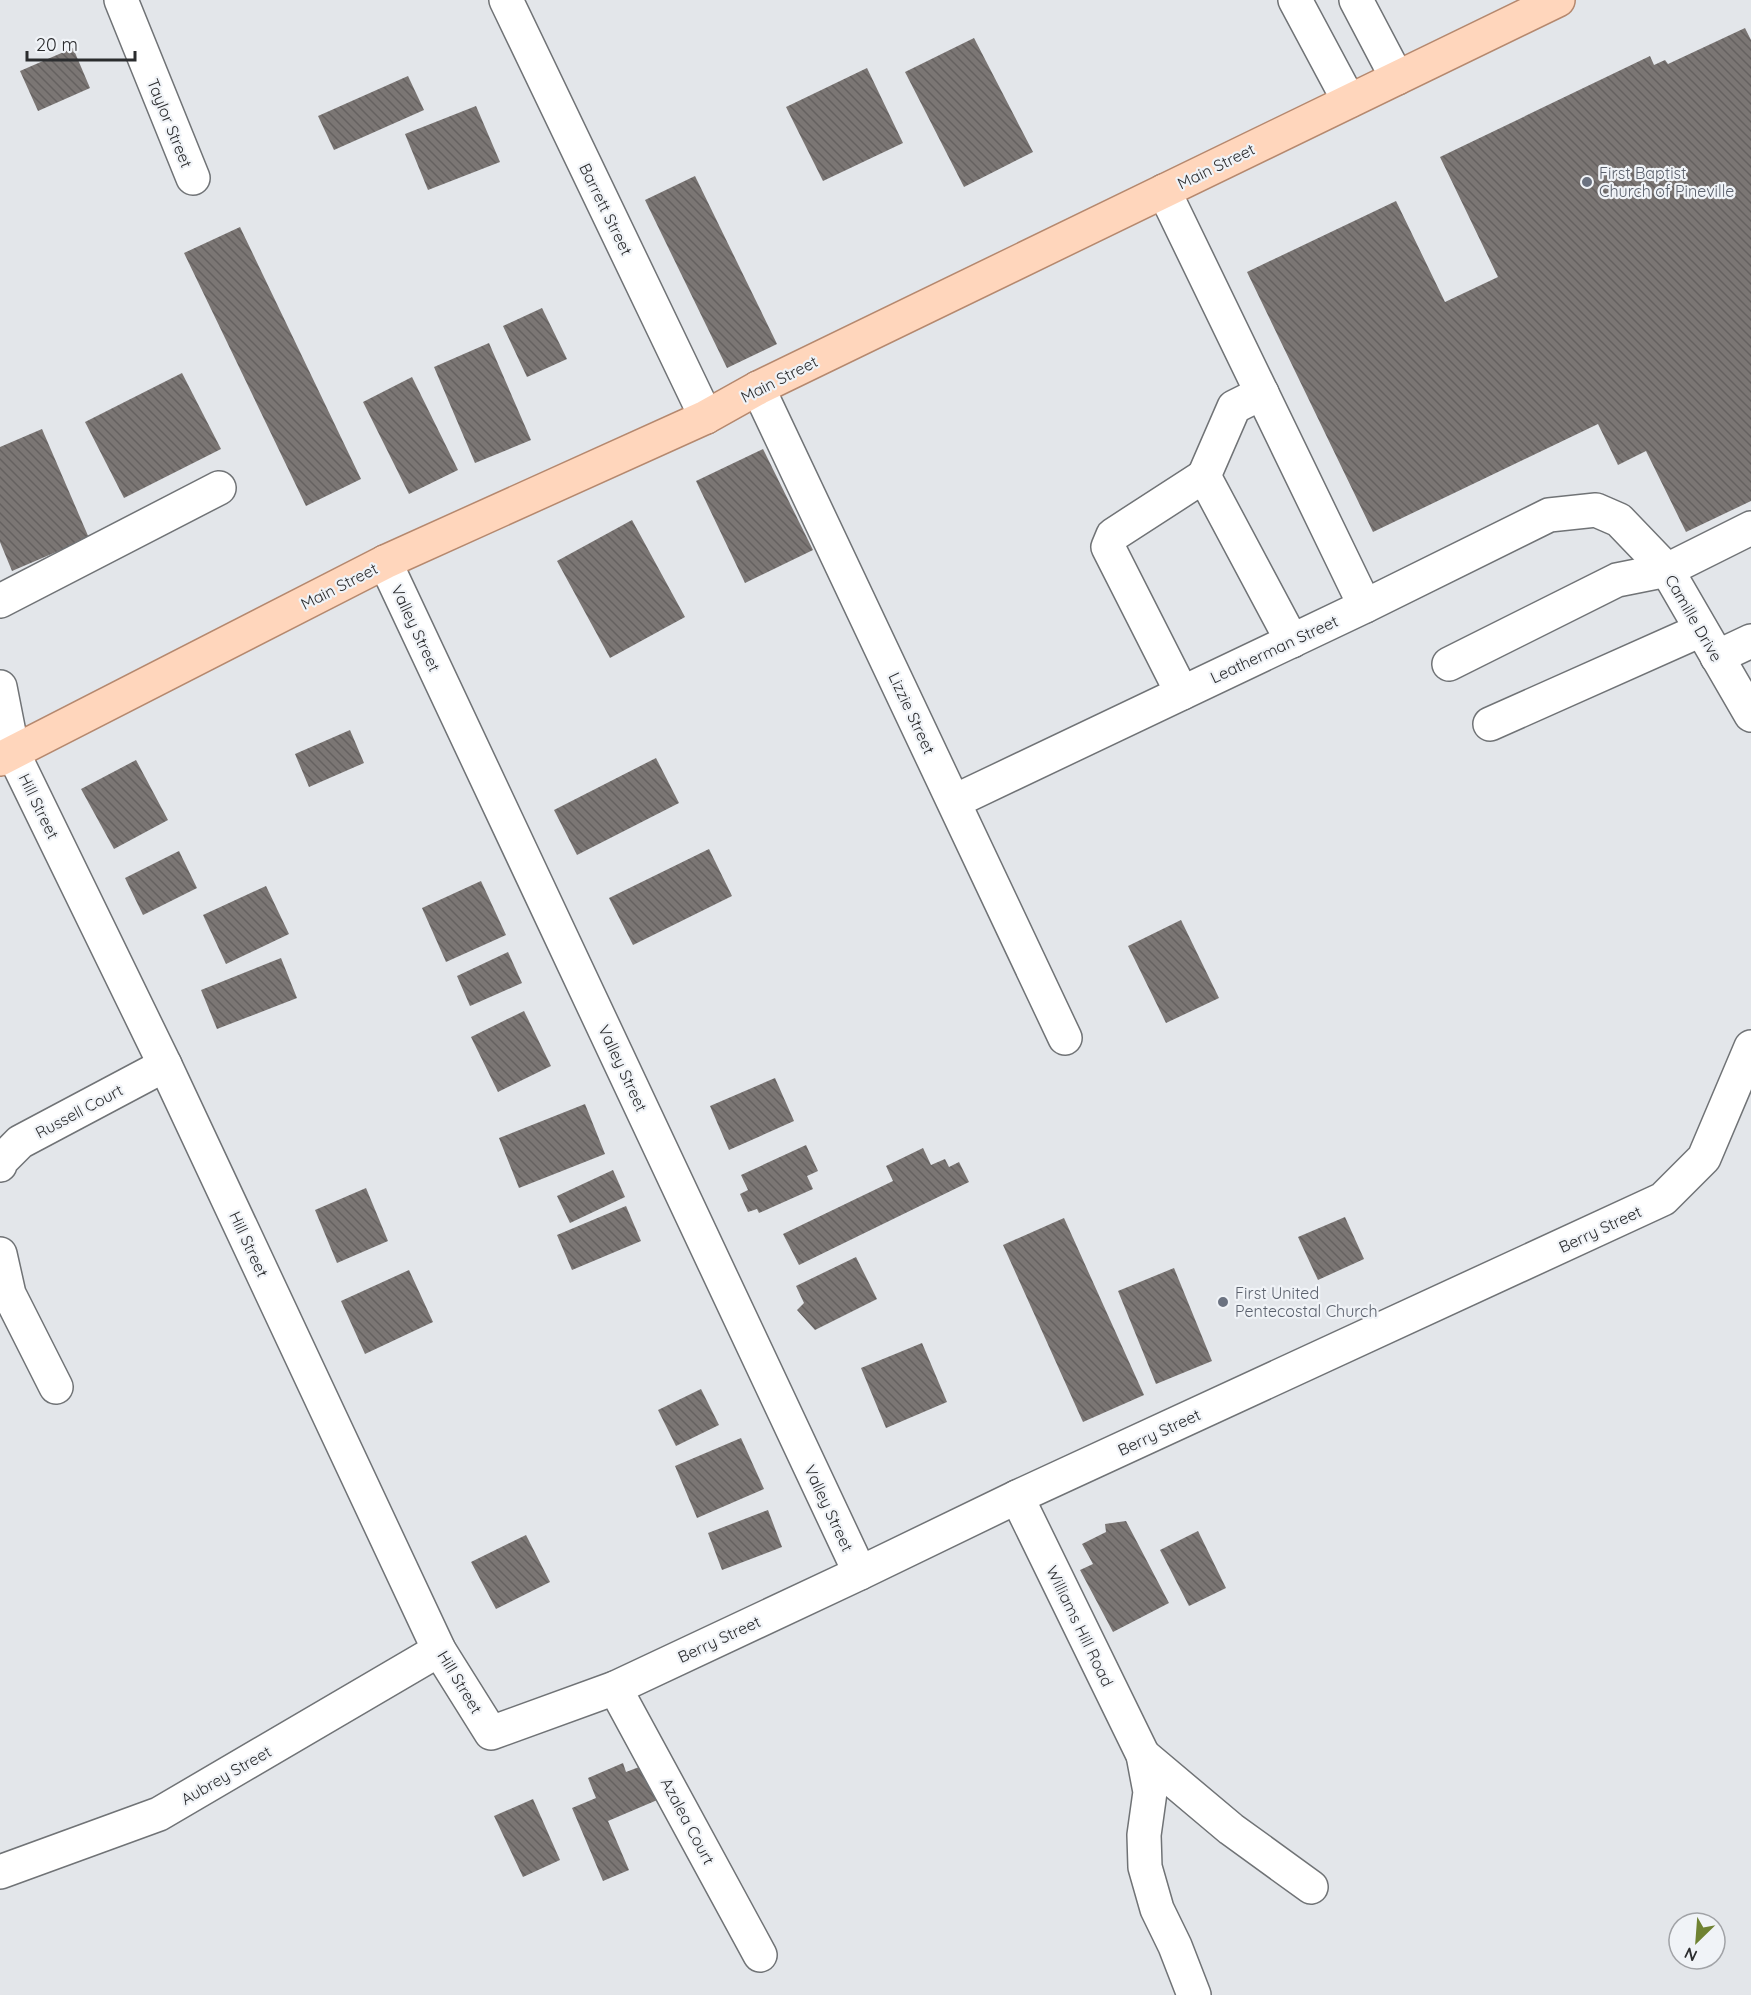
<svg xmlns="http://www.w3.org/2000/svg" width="1751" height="1995" font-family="Quicksand,sans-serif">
	<defs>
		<pattern id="building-back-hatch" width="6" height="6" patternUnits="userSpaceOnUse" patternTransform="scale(1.5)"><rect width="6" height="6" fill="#7b7674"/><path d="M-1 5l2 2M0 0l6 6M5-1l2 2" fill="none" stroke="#656160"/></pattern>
	</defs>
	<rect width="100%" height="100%" fill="#e3e6ea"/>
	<g fill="url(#building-back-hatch)">
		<polygon points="1745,28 1751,40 1751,501 1686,532 1646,451 1618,465 1598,424 1373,532 1247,272 1396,201 1445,302 1498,277 1440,157 1650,56 1654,65 1665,60 1668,64"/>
		<polygon points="974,38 1033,152 964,187 905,72"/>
		<polygon points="73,48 90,88 38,111 20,71"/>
		<polygon points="867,68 903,143 823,181 786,107"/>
		<polygon points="408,76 424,110 334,150 318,116"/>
		<polygon points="476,106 500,162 428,190 405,134"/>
		<polygon points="695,176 777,344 727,368 645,200"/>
		<polygon points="240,227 361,479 306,506 184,253"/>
		<polygon points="542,308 567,359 527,377 503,326"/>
		<polygon points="489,343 531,440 475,463 434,367"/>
		<polygon points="182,373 221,449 124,498 85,422"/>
		<polygon points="412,377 458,470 409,494 363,402"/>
		<polygon points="42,429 89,538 12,571 0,542 0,447"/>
		<polygon points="763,449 813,550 745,583 696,481"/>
		<polygon points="632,520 685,617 610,658 557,561"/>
		<polygon points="350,730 364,763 309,787 295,754"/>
		<polygon points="656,758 679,803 577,855 554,810"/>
		<polygon points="136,760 168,820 114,849 81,789"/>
		<polygon points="709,849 732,896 633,945 609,898"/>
		<polygon points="179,851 197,888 143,915 125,878"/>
		<polygon points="481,881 506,935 446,962 422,908"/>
		<polygon points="266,886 289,934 226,964 203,915"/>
		<polygon points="1181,920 1219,998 1166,1023 1128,946"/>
		<polygon points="508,952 522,983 470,1006 457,976"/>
		<polygon points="281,958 297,998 217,1029 201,990"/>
		<polygon points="524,1011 551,1066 498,1092 471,1037"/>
		<polygon points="775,1078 794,1121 729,1150 710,1106"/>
		<polygon points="585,1104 605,1154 519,1188 499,1138"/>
		<polygon points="806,1145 818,1171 807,1176 813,1189 759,1213 757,1209 748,1212 740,1194 748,1190 741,1175"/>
		<polygon points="923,1148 931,1165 945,1159 949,1167 959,1162 969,1182 799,1265 783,1234 893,1181 886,1166"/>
		<polygon points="613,1170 625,1197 570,1223 557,1196"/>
		<polygon points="366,1188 388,1241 337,1263 315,1210"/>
		<polygon points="626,1206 641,1241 572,1270 557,1235"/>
		<polygon points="1345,1217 1364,1259 1318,1280 1298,1237"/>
		<polygon points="1064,1218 1144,1395 1083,1422 1003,1245"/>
		<polygon points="856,1257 877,1299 815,1330 797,1310 804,1303 796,1286"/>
		<polygon points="1174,1268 1212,1361 1156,1384 1118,1291"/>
		<polygon points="409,1270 433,1322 365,1354 341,1301"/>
		<polygon points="922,1343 947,1402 886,1428 861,1368"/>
		<polygon points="701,1389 719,1425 676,1446 658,1410"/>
		<polygon points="741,1438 764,1489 697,1518 675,1466"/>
		<polygon points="768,1510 782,1547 722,1570 708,1533"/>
		<polygon points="1126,1521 1169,1603 1113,1632 1080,1570 1093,1564 1082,1544 1106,1532 1105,1524"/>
		<polygon points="1198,1531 1226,1588 1189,1606 1160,1550"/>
		<polygon points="526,1535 550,1582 496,1609 471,1562"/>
		<polygon points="623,1763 626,1772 647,1764 662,1798 608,1821 629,1870 603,1881 572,1808 596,1798 588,1778"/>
		<polygon points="533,1799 560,1860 523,1877 494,1816"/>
	</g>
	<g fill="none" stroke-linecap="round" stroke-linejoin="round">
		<g stroke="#707376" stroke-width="36">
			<g id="minor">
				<polyline points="121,0 193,178"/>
				<polyline points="506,0 706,417"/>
				<polyline points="1295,0 1349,101"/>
				<polyline points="1356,0 1397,78"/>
				<polyline points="1164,191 1365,606"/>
				<polyline points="758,388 1065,1038"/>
				<polyline points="1204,476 1234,407 1262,393"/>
				<polyline points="385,562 860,1573"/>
				<polyline points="0,601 219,488"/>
				<polyline points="1717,657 1751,641"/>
				<polyline points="1449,664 1617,580 1667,570 1751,528"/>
				<polyline points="0,687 13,753 165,1065 439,1650 491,1733 615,1688 860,1573 1017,1497 1663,1199 1704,1158 1751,1047"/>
				<polyline points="1182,693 1108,547 1113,535 1204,476 1292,641"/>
				<polyline points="1490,724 1701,630"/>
				<polyline points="955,801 1365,606 1549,515 1596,510 1619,520 1667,570 1751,715"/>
				<polyline points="0,1165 1,1161 20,1142 165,1065"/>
				<polyline points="0,1254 9,1294 56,1387"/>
				<polyline points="1017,1497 1143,1755 1150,1792 1144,1835 1145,1867 1157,1909 1175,1946 1194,1995"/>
				<polyline points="615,1688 760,1955"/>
				<polyline points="1143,1755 1231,1829 1311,1887"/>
				<polyline points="0,1872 159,1814 439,1650"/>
			</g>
		</g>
		<g stroke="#b5886e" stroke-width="36">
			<polyline id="major" points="0,759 385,562 706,417 758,388 1558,0"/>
		</g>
		<use href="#minor" stroke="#fff" stroke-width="33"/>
		<use href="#major" stroke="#ffd6bc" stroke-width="33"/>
	</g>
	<g fill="#6b7280" stroke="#f0f3f7" stroke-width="2">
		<circle cx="1587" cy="182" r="6"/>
		<circle cx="1223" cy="1302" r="6"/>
	</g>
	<g text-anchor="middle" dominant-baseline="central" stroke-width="4.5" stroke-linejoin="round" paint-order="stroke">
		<g font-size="16" fill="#2b2c2e" stroke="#f0f3f7">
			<text transform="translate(170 123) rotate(68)">Taylor Street</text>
			<text transform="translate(1216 166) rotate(-26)">Main Street</text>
			<text transform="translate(606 209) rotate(64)">Barrett Street</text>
			<text transform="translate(779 379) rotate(-27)">Main Street</text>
			<text transform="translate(339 586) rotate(-27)">Main Street</text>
			<text transform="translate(1694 618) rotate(60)">Camille Drive</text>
			<text transform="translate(416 628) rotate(65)">Valley Street</text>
			<text transform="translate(1274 649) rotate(-25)">Leatherman Street</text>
			<text transform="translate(912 713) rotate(65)">Lizzie Street</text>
			<text transform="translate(39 806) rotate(64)">Hill Street</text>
			<text transform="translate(623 1068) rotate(65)">Valley Street</text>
			<text transform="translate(79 1111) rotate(-28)">Russell Court</text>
			<text transform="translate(1600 1229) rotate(-25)">Berry Street</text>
			<text transform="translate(249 1244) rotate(65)">Hill Street</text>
			<text transform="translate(1159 1432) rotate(-25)">Berry Street</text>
			<text transform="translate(829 1508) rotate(65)">Valley Street</text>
			<text transform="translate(1080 1626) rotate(64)">Williams Hill Road</text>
			<text transform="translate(719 1639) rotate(-25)">Berry Street</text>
			<text transform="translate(460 1682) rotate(59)">Hill Street</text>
			<text transform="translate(226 1775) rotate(-30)">Aubrey Street</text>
			<text transform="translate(688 1821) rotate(62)">Azalea Court</text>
		</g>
		<g font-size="16" fill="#5b616d" stroke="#f0f3f7" text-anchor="start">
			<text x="1599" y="173">First Baptist<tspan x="1599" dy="18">Church of Pineville</tspan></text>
			<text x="1235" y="1293">First United<tspan x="1235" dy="18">Pentecostal Church</tspan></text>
		</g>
	</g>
	<g transform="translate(1697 1941) rotate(205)"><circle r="28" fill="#f0f3f7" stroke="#a1a3a7" stroke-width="1.5"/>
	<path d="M0-4.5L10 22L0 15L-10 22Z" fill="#6f8232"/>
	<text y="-9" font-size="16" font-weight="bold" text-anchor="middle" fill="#2b2c2e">N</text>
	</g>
	<path d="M27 51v9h108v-9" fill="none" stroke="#2b2c2e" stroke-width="3"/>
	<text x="36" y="51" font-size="18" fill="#2b2c2e" stroke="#f0f3f7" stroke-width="4.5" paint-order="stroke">20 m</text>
</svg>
